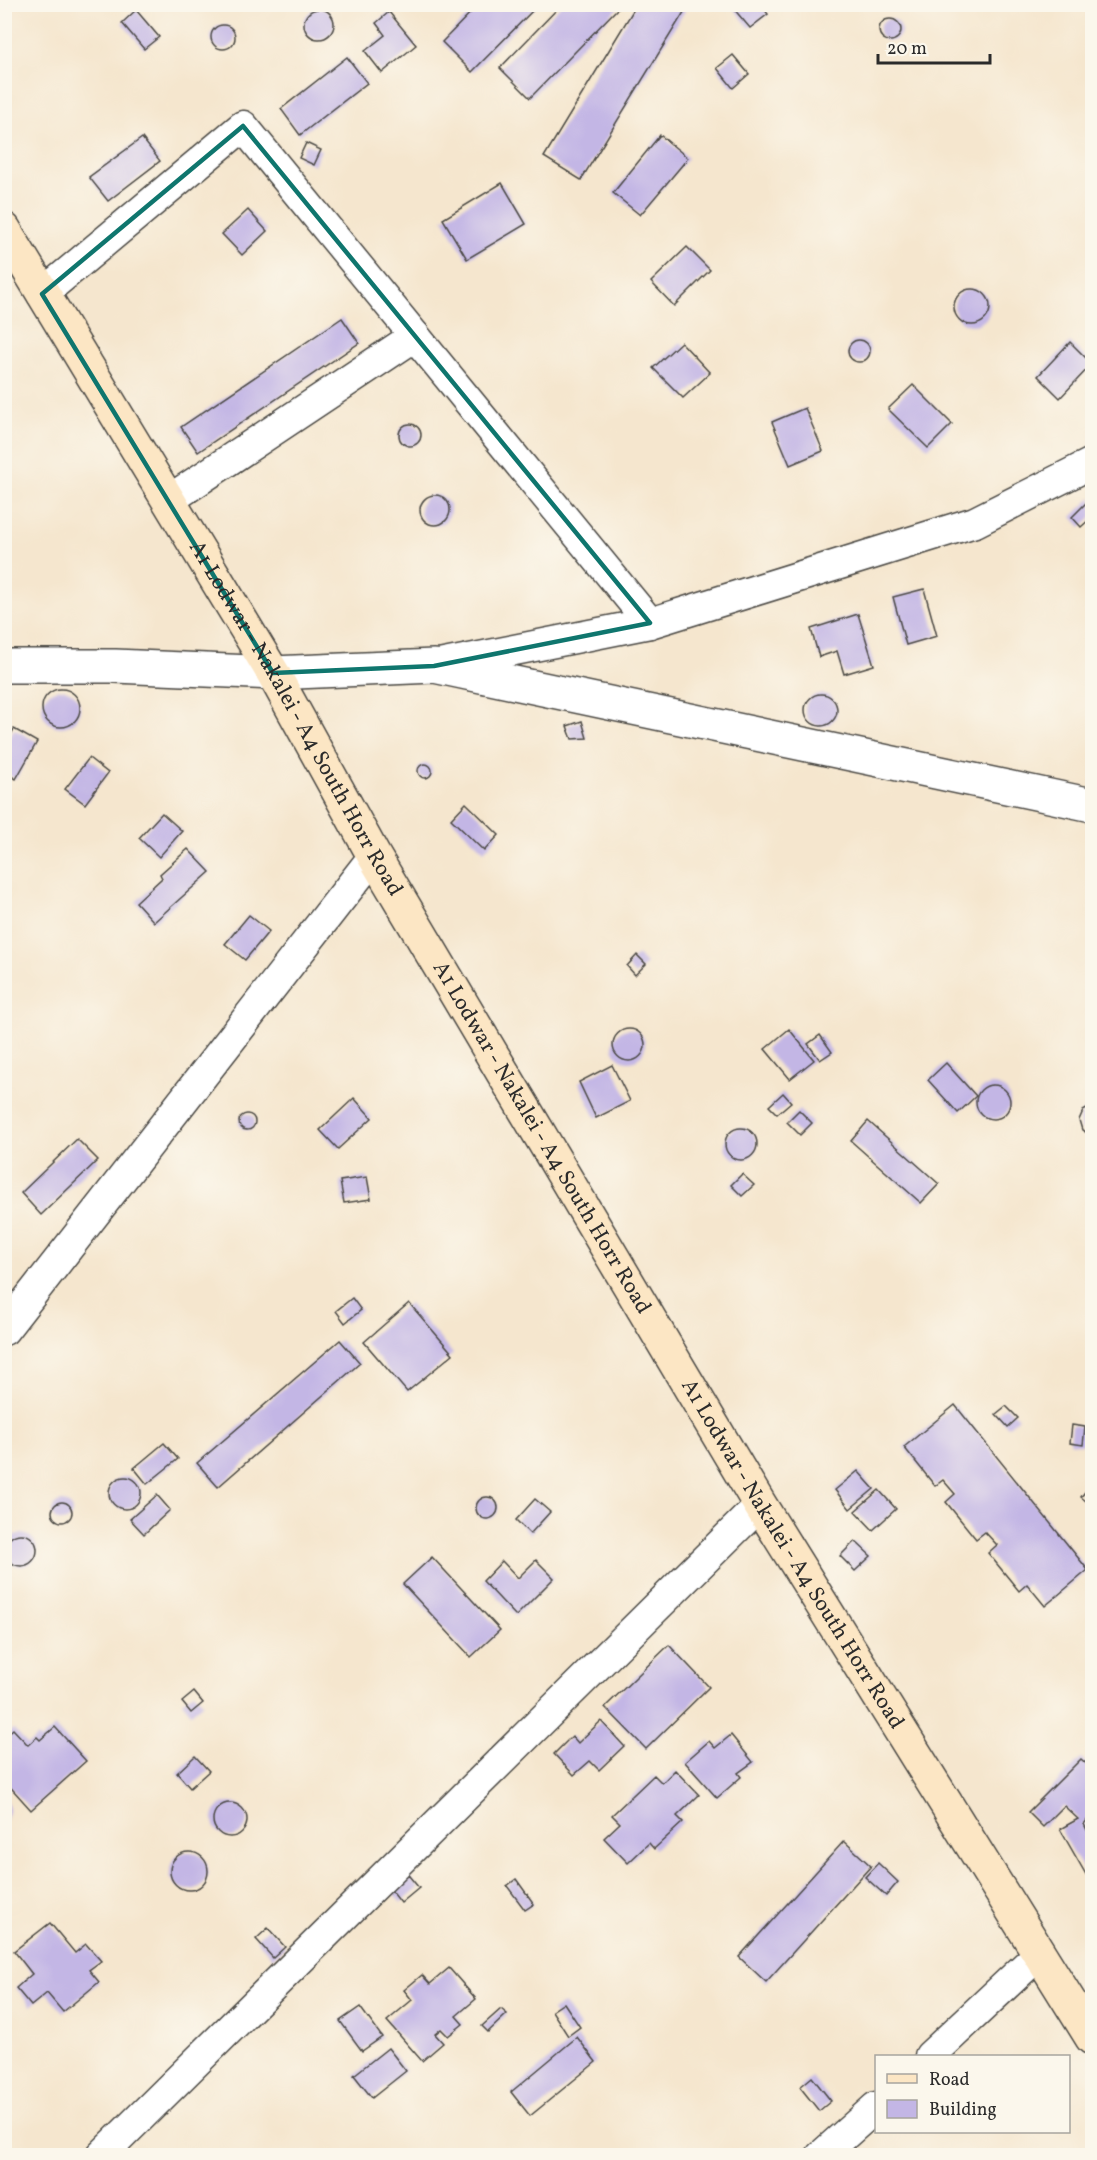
<svg xmlns="http://www.w3.org/2000/svg" width="1097" height="2160" font-family="Vollkorn,serif">
	<rect width="100%" height="100%" fill="#fbf7ec"/>
	<filter id="ink" filterUnits="userSpaceOnUse"><feTurbulence type="fractalNoise" baseFrequency=".0167" numOctaves="2"/><feDisplacementMap in="SourceGraphic" scale="12" xChannelSelector="R" yChannelSelector="G"/><feConvolveMatrix kernelMatrix="1 2 1 2 8 2 1 2 1" color-interpolation-filters="sRGB"/></filter>
	<filter id="wash" filterUnits="userSpaceOnUse"><feTurbulence type="fractalNoise" baseFrequency=".008" numOctaves="4" result="noise"/><feDisplacementMap in="SourceGraphic" scale="24" xChannelSelector="R" yChannelSelector="G"/><feGaussianBlur stdDeviation="1.35" result="paint"/><feColorMatrix in="noise" values="0 0 0 0 0 0 0 0 0 0 0 0 0 0 0 0 0 1.4 0 .05"/><feComposite in="paint" operator="in"/></filter>
	<g filter="url(#wash)">
		<rect width="100%" height="100%" fill="#f5e6ce"/>
		<g id="blocks">
			<g fill="#c3b6e5">
				<polygon points="479,4 539,4 472,72 442,42"/>
				<polygon points="562,4 614,4 618,8 530,98 500,68"/>
				<polygon points="637,4 689,4 581,180 544,157"/>
				<polygon points="737,4 760,4 768,14 750,28 733,8"/>
				<circle cx="319" cy="24" r="15"/>
				<polygon points="136,10 159,37 144,49 122,23"/>
				<polygon points="389,12 416,45 382,73 365,51 385,35 376,23"/>
				<circle cx="890" cy="30" r="11"/>
				<circle cx="223" cy="37" r="12"/>
				<polygon points="733,55 749,74 733,88 717,68"/>
				<polygon points="347,57 367,83 300,135 281,109"/>
				<polygon points="660,135 688,158 640,215 613,193"/>
				<polygon points="142,138 160,161 108,201 89,177"/>
				<polygon points="306,143 321,150 314,165 299,158"/>
				<polygon points="502,183 526,224 467,259 443,219"/>
				<polygon points="248,210 267,231 242,255 222,234"/>
				<polygon points="687,247 710,270 674,306 651,282"/>
				<circle cx="972" cy="307" r="18"/>
				<polygon points="342,318 359,343 198,452 181,427"/>
				<circle cx="859" cy="351" r="11"/>
				<polygon points="681,342 710,373 683,398 653,368"/>
				<polygon points="1070,342 1092,364 1060,398 1038,376"/>
				<polygon points="913,385 952,424 928,448 888,409"/>
				<polygon points="805,408 823,451 790,465 772,422"/>
				<circle cx="410" cy="435" r="11"/>
				<circle cx="435" cy="510" r="15"/>
				<polygon points="1092,497 1092,517 1081,527 1072,517"/>
				<polygon points="924,589 937,636 906,645 893,597"/>
				<polygon points="858,614 874,665 844,674 837,651 819,657 811,629"/>
				<circle cx="61" cy="708" r="19"/>
				<circle cx="821" cy="710" r="16"/>
				<polygon points="582,721 587,738 572,739 567,726"/>
				<polygon points="14,729 37,742 16,779 4,772 4,746"/>
				<polygon points="89,758 108,773 85,804 65,789"/>
				<circle cx="425" cy="771" r="7"/>
				<polygon points="466,803 499,835 484,851 451,819"/>
				<polygon points="162,813 182,831 159,857 139,838"/>
				<polygon points="188,849 210,872 154,922 136,902 162,878 160,874"/>
				<polygon points="249,915 269,931 245,960 225,944"/>
				<polygon points="637,955 646,964 635,975 627,966"/>
				<polygon points="789,1029 814,1060 790,1079 765,1049"/>
				<circle cx="629" cy="1045" r="16"/>
				<polygon points="820,1035 832,1052 820,1060 808,1044"/>
				<polygon points="946,1063 976,1096 958,1113 928,1080"/>
				<polygon points="612,1065 630,1101 596,1118 579,1082"/>
				<circle cx="993" cy="1102" r="17"/>
				<polygon points="783,1093 791,1102 777,1114 769,1106"/>
				<polygon points="354,1098 372,1118 338,1149 320,1130"/>
				<polygon points="1092,1106 1092,1136 1082,1130 1079,1120 1083,1111"/>
				<polygon points="799,1110 812,1123 800,1135 787,1122"/>
				<circle cx="247" cy="1122" r="8"/>
				<polygon points="868,1121 939,1184 921,1203 851,1141"/>
				<circle cx="741" cy="1144" r="16"/>
				<polygon points="77,1139 98,1160 41,1215 21,1193"/>
				<polygon points="742,1174 754,1185 742,1196 731,1185"/>
				<polygon points="367,1177 371,1199 344,1203 340,1181"/>
				<polygon points="352,1298 361,1310 345,1323 336,1311"/>
				<polygon points="409,1303 453,1354 407,1392 364,1342"/>
				<polygon points="340,1340 360,1363 218,1487 197,1463"/>
				<polygon points="955,1405 1088,1570 1045,1606 1027,1584 1019,1591 988,1553 997,1545 985,1532 976,1539 946,1502 955,1494 943,1480 935,1486 904,1447"/>
				<polygon points="1006,1406 1018,1418 1008,1427 996,1414"/>
				<polygon points="1072,1425 1085,1427 1083,1445 1070,1443"/>
				<polygon points="164,1443 178,1459 147,1484 134,1468"/>
				<polygon points="858,1471 874,1489 850,1509 835,1490"/>
				<circle cx="125" cy="1493" r="16"/>
				<polygon points="1092,1483 1092,1506 1081,1497"/>
				<polygon points="879,1490 896,1509 873,1530 855,1511"/>
				<polygon points="157,1495 170,1510 144,1534 130,1519"/>
				<circle cx="487" cy="1508" r="11"/>
				<polygon points="535,1499 550,1512 530,1534 516,1520"/>
				<circle cx="62" cy="1512" r="10"/>
				<circle cx="21" cy="1550" r="16"/>
				<polygon points="855,1541 871,1556 855,1571 840,1556"/>
				<polygon points="432,1557 500,1630 471,1657 403,1584"/>
				<polygon points="536,1560 554,1578 516,1616 483,1581 502,1561 518,1578"/>
				<polygon points="669,1645 709,1687 646,1749 605,1707"/>
				<polygon points="194,1692 203,1703 191,1713 182,1702"/>
				<polygon points="601,1721 624,1746 599,1770 590,1761 574,1775 554,1754 572,1736 578,1743"/>
				<polygon points="55,1727 86,1761 31,1810 4,1780 4,1737 13,1729 28,1745 37,1737 40,1740"/>
				<polygon points="731,1735 753,1762 738,1773 741,1777 717,1798 685,1762 709,1741 715,1748"/>
				<polygon points="195,1756 209,1771 190,1788 177,1773"/>
				<polygon points="1081,1759 1090,1767 1092,1764 1092,1814 1084,1824 1092,1840 1092,1885 1060,1829 1078,1819 1064,1806 1043,1827 1028,1812"/>
				<polygon points="675,1770 699,1795 677,1816 683,1822 654,1849 649,1843 628,1863 604,1838 620,1823 612,1815 654,1775 662,1783"/>
				<polygon points="5,1795 9,1806 9,1812 5,1821"/>
				<circle cx="230" cy="1820" r="17"/>
				<polygon points="844,1841 871,1866 766,1982 739,1957"/>
				<circle cx="189" cy="1871" r="19"/>
				<polygon points="878,1863 898,1882 886,1896 865,1877"/>
				<polygon points="404,1870 419,1888 401,1903 387,1885"/>
				<polygon points="516,1879 534,1904 525,1910 507,1886"/>
				<polygon points="50,1923 75,1953 86,1944 101,1961 89,1970 99,1982 63,2012 47,1993 31,2006 16,1988 32,1974 14,1951"/>
				<polygon points="268,1928 285,1947 273,1958 256,1939"/>
				<polygon points="449,1968 476,1999 456,2016 463,2024 448,2036 441,2029 435,2034 443,2043 422,2061 387,2021 412,2000 404,1990 422,1975 430,1984"/>
				<polygon points="564,2003 580,2027 568,2036 552,2011"/>
				<polygon points="360,2007 382,2037 362,2051 340,2021"/>
				<polygon points="501,2009 507,2014 488,2032 482,2026"/>
				<polygon points="577,2037 596,2062 530,2116 511,2092"/>
				<polygon points="388,2048 406,2071 372,2098 354,2075"/>
				<polygon points="812,2077 831,2101 819,2111 800,2087"/>
			</g>
		</g>
	</g>
	<g filter="url(#ink)">
		<use href="#blocks" fill-opacity="0" stroke="#494743" stroke-width="1.5"/>
		<g fill="none" stroke-linecap="round" stroke-linejoin="round">
			<g stroke="#494743" stroke-width="33">
				<g id="minor">
					<polyline points="42,294 243,126 650,623"/>
					<polyline points="169,500 415,336"/>
					<polyline points="434,666 650,623 975,522 1092,463"/>
					<polyline points="4,1330 374,856"/>
					<polyline points="930,2056 1040,1953"/>
					<polyline points="101,2156 760,1505"/>
					<polyline points="821,2156 876,2107"/>
				</g>
			</g>
			<g stroke="#494743" stroke-width="36">
				<polyline id="tertiary" points="4,666 115,666 273,673 434,666 1092,805"/>
			</g>
			<g stroke="#494743" stroke-width="36">
				<g id="secondary">
					<path id="s1" d="M4,229L273,673L374,856L760,1505L1092,2038"/>
				</g>
			</g>
			<use href="#minor" stroke="#fff" stroke-width="30"/>
			<use href="#tertiary" stroke="#fff" stroke-width="33"/>
			<use href="#secondary" stroke="#fce6c4" stroke-width="33"/>
		</g>
	</g>
	<path fill="none" stroke="#0f766e" stroke-width="4.5" stroke-linejoin="round" d="M243,126L650,623L434,666L273,673L42,294Z"/>
	<g text-anchor="middle" dominant-baseline="central" stroke-width="5" stroke-linejoin="round" paint-order="stroke">
		<g font-size="22" fill="#2b2b2b" stroke="#fbf7ec">
			<text stroke="none"><textPath href="#s1" startOffset="570">A1 Lodwar - Nakalei - A4 South Horr Road</textPath></text>
			<text stroke="none"><textPath href="#s1" startOffset="1056">A1 Lodwar - Nakalei - A4 South Horr Road</textPath></text>
			<text stroke="none"><textPath href="#s1" startOffset="1542">A1 Lodwar - Nakalei - A4 South Horr Road</textPath></text>
		</g>
	</g>
	<rect width="1097" height="2160" fill="none" stroke="#fbf7ec" stroke-width="24"/>
	<rect x="875" y="2055" width="195" height="78" fill="#fbf7ec" stroke="#a8a59f" stroke-width="1.5"/>
	<rect x="887" y="2074" width="30" height="9" fill="#fce6c4" stroke="#a8a59f" stroke-width="1.5"/>
	<text x="929" y="2085" font-size="18" fill="#2b2b2b">Road</text>
	<rect x="887" y="2100" width="30" height="18" fill="#c3b6e5" stroke="#a8a59f" stroke-width="1.5"/>
	<text x="929" y="2115" font-size="18" fill="#2b2b2b">Building</text>
	<path d="M878 54v9h112v-9" fill="none" stroke="#2b2b2b" stroke-width="3"/>
	<text x="887" y="54" font-size="18" fill="#2b2b2b" stroke="#fbf7ec" stroke-width="4.5" paint-order="stroke">20 m</text>
</svg>
